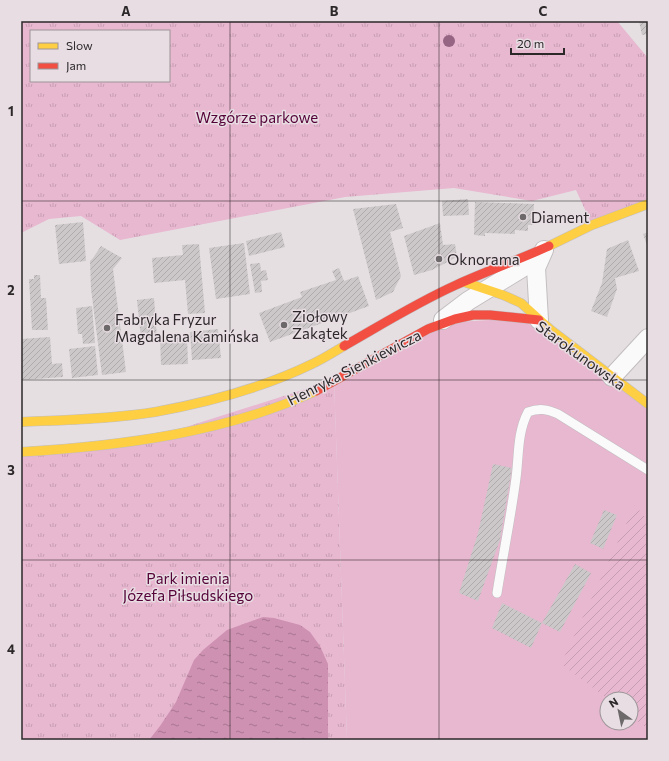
<svg xmlns="http://www.w3.org/2000/svg" width="669" height="761" font-family="Commissioner,sans-serif">
	<defs>
		<pattern id="park-tufts" width="24" height="20" patternUnits="userSpaceOnUse"><rect width="24" height="20" fill="#e8b7d0"/><path d="M3 7l-1-3M5 7V3M7 7l1-3M15 17l-1-3M17 17v-4M19 17l1-3" fill="none" stroke="#c79db3"/></pattern>
		<pattern id="garden-furrows" width="10" height="10" patternUnits="userSpaceOnUse"><rect width="10" height="10" fill="#e8b7d0"/><path d="M-1 1l2-2M0 10L10 0M9 11l2-2" fill="none" stroke="#c79db3"/></pattern>
		<pattern id="water-ripples" width="26" height="14" patternUnits="userSpaceOnUse"><rect width="26" height="14" fill="#cf91b2"/><path d="M2 4q2-2 4 0t4 0M15 11q2-2 4 0t4 0" fill="none" stroke="#a87691"/></pattern>
		<pattern id="building-hatch" width="6" height="6" patternUnits="userSpaceOnUse"><rect width="6" height="6" fill="#ccc7c9"/><path d="M-1 1l2-2M0 6l6-6M5 7l2-2" fill="none" stroke="#afabad"/></pattern>
	</defs>
	<rect width="100%" height="100%" fill="#e5dfe2"/>
	<path fill="#e8b7d0" fill-rule="evenodd" d="M520,318L648,404V740H347L334,380L440,323ZM607,699H631V723H607Z"/>
	<g fill="url(#park-tufts)" fill-rule="evenodd">
		<path d="M21,21H617L648,58V204L592,225L576,190L532,201L454,188L345,197L120,240L81,216L49,219L21,233ZM31,31H169V81H31Z"/>
		<polygon points="334,380 347,740 21,740 21,452 148,439"/>
	</g>
	<polygon fill="url(#garden-furrows)" points="635,505 648,521 648,729 631,716 631,699 608,699 561,664"/>
	<polygon fill="url(#water-ripples)" points="263,617 274,618 300,625 310,632 320,646 328,664 328,740 149,740 160,726 176,702 194,660 203,650 227,630"/>
	<g fill="url(#building-hatch)">
		<polygon points="639,21 648,21 648,34 642,35"/>
		<polygon points="468,199 469,215 443,216 442,201"/>
		<polygon points="475,202 534,204 533,225 528,225 528,231 515,230 515,234 485,233 485,236 474,235"/>
		<polygon points="396,204 403,228 390,232 401,276 393,292 376,300 353,209"/>
		<polygon points="83,222 86,261 59,264 55,225"/>
		<polygon points="440,223 443,245 455,244 457,257 432,270 414,275 404,236"/>
		<polygon points="281,232 285,247 249,256 246,241"/>
		<polygon points="648,232 648,248 643,234"/>
		<polygon points="628,240 639,271 615,278 617,289 607,317 591,311 602,283 607,249"/>
		<polygon points="244,243 250,294 216,299 209,248"/>
		<polygon points="199,244 205,313 188,314 185,280 154,283 152,258 183,255 182,245"/>
		<polygon points="101,246 122,258 113,269 126,372 102,375 91,289 90,261 93,258"/>
		<polygon points="260,263 261,271 266,270 268,280 261,281 262,292 255,293 250,264"/>
		<polygon points="339,268 344,281 358,276 369,306 270,342 259,313 302,297 300,292 336,280 332,271"/>
		<polygon points="34,275 40,275 41,298 46,298 48,330 32,330 29,279 34,279"/>
		<polygon points="154,298 157,338 141,339 137,300"/>
		<polygon points="92,306 95,343 83,344 82,334 78,334 76,308"/>
		<polygon points="218,329 221,358 192,360 190,332"/>
		<polygon points="50,337 52,364 62,363 63,377 21,380 21,339"/>
		<polygon points="187,337 188,364 161,365 160,338"/>
		<polygon points="95,346 98,375 72,378 69,349"/>
		<polygon points="493,464 512,468 500,540 478,601 459,593 478,533"/>
		<polygon points="604,510 617,515 603,549 590,543"/>
		<polygon points="575,564 591,573 560,632 542,623"/>
		<polygon points="502,603 542,623 531,648 492,628"/>
	</g>
	<g fill="none" stroke-linecap="round" stroke-linejoin="round">
		<g stroke="#c2bec0" stroke-width="10">
			<path id="lane" d="M497,593C503,555 511,516 516,478C519,456 517,433 528,412C539,408 547,409 558,414L648,470"/>
		</g>
		<g stroke="#c2bec0" stroke-width="20">
			<g id="street">
				<polyline points="443,320 468,301 527,265 531,261"/>
				<polyline points="539,320 536,268 544,250"/>
				<polyline points="612,377 648,338"/>
			</g>
		</g>
		<g stroke="#c2bec0" stroke-width="10">
			<g id="slow">
				<polyline points="549,246 592,225 648,204"/>
				<polyline points="464,282 503,295 521,303 551,330 648,404"/>
				<path d="M21,422C64,420 112,419 155,412C209,402 263,388 312,364C323,359 334,352 344,346"/>
				<path d="M21,452C121,446 224,433 316,391"/>
			</g>
		</g>
		<g stroke="#c2bec0" stroke-width="10">
			<g id="jam">
				<path d="M344,346C381,325 418,302 456,285C487,271 518,260 549,246"/>
				<polyline points="316,391 428,329 455,319 473,315 490,315 539,320"/>
			</g>
		</g>
		<use href="#lane" stroke="#fbfafb" stroke-width="9"/>
		<use href="#street" stroke="#fbfafb" stroke-width="18"/>
		<use href="#slow" stroke="#ffcf43" stroke-width="9"/>
		<use href="#jam" stroke="#f24e42" stroke-width="9"/>
	</g>
	<circle fill="#966584" cx="449" cy="41" r="6"/>
	<path fill="none" stroke="#2c282a" stroke-width="1" stroke-opacity="0.55" d="M230,21V740M439,21V740M21,201H648M21,380H648M21,560H648"/>
	<g fill="#6d686a" stroke="#e7dde2" stroke-width="1.5">
		<circle cx="523" cy="217" r="4"/>
		<circle cx="439" cy="259" r="4"/>
		<circle cx="284" cy="325" r="4"/>
		<circle cx="107" cy="328" r="4"/>
	</g>
	<g text-anchor="middle" dominant-baseline="central" stroke-width="3" stroke-linejoin="round" paint-order="stroke">
		<g font-size="15" fill="#550238" stroke="#e7dde2">
			<text x="257" y="117">Wzgórze parkowe</text>
			<text x="188" y="578">Park imienia<tspan x="188" dy="17">Józefa Piłsudskiego</tspan></text>
		</g>
		<g font-size="15" fill="#2c282a" stroke="#e7dde2" text-anchor="start">
			<text x="531" y="217">Diament</text>
			<text x="447" y="259">Oknorama</text>
			<text x="292" y="316">Ziołowy<tspan x="292" dy="17">Zakątek</tspan></text>
			<text x="115" y="319">Fabryka Fryzur<tspan x="115" dy="17">Magdalena Kamińska</tspan></text>
		</g>
		<g font-size="15" fill="#2c282a" stroke="#e7dde2">
			<text transform="translate(581 355) rotate(36)">Starokunowska</text>
			<text transform="translate(354 367) rotate(-27)">Henryka Sienkiewicza</text>
		</g>
	</g>
	<rect width="669" height="761" fill="none" stroke="#e7dde2" stroke-width="44"/>
	<rect x="30" y="30" width="140" height="52" fill="#e7dde2" stroke="#9c9598"/>
	<rect x="38" y="43" width="20" height="6" fill="#ffcf43" stroke="#9c9598"/>
	<text x="66" y="50" font-size="12" fill="#2c282a">Slow</text>
	<rect x="38" y="63" width="20" height="6" fill="#f24e42" stroke="#9c9598"/>
	<text x="66" y="70" font-size="12" fill="#2c282a">Jam</text>
	<g transform="translate(619 711) rotate(327)"><circle r="19" fill="#e7dde2" stroke="#9c9598"/>
	<path d="M0-3L7 15L0 10L-7 15Z" fill="#6d686a"/>
	<text y="-6" font-size="11" font-weight="bold" text-anchor="middle" fill="#2c282a">N</text>
	</g>
	<path d="M511 48v6h53v-6" fill="none" stroke="#2c282a" stroke-width="2"/>
	<text x="517" y="48" font-size="12" fill="#2c282a" stroke="#e7dde2" stroke-width="3" paint-order="stroke">20 m</text>
	<rect x="22" y="22" width="625" height="717" fill="none" stroke="#2c282a" stroke-width="1.5"/>
	<g font-size="13" text-anchor="middle" font-weight="bold" fill="#2c282a">
		<text x="126" y="16">A</text>
		<text x="334" y="16">B</text>
		<text x="543" y="16">C</text>
		<text x="11" y="116">1</text>
		<text x="11" y="295">2</text>
		<text x="11" y="475">3</text>
		<text x="11" y="654">4</text>
	</g>
</svg>
